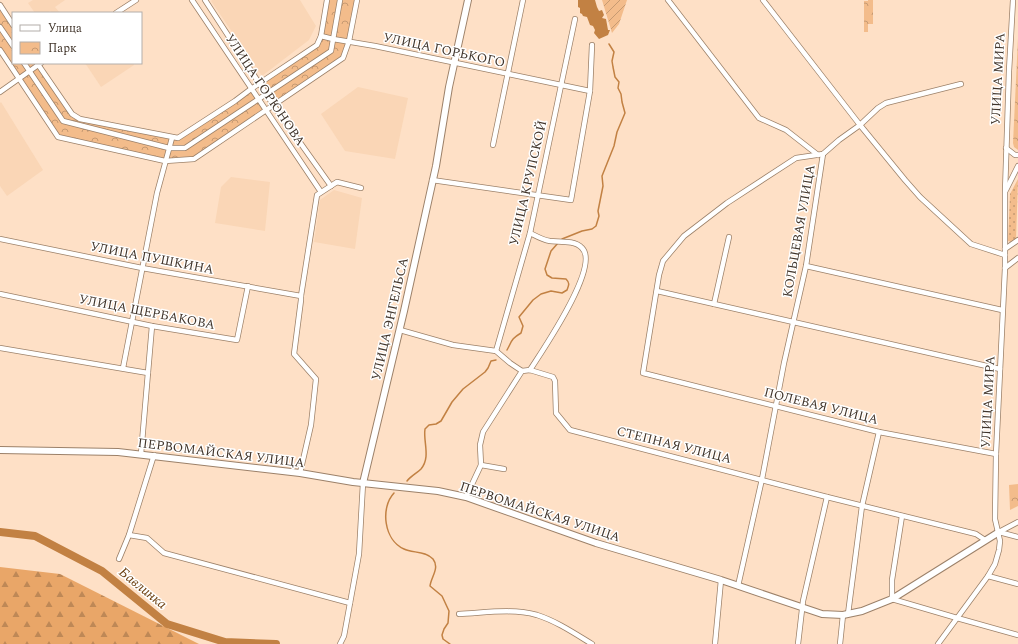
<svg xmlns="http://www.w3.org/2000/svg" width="1018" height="644" font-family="Spectral,serif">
	<defs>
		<pattern id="grass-dots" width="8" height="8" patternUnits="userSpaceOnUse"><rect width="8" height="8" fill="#f3bc8b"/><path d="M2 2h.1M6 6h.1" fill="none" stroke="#c69a72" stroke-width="1.8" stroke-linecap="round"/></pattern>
		<pattern id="forest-firs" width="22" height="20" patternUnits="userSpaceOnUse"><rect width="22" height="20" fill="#e9a668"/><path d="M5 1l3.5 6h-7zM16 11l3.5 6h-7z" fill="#be8856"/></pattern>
		<pattern id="park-crowns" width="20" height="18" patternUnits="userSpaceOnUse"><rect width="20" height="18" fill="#f3bc8b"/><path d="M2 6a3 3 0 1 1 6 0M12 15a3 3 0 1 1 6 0" fill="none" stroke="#c69a72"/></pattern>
		<pattern id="garden-furrows" width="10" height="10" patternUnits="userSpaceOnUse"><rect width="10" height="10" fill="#f3bc8b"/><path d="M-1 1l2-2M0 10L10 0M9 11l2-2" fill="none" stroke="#c69a72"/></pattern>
	</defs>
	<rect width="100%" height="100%" fill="#fee0c6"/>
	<g fill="#fad6b6">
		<polygon points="33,0 65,0 55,7 60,13 52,13 50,11 48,13 35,13 28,3"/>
		<polygon points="212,0 300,0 316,26 309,40 262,76 211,1"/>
		<polygon points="85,63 133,63 134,65 101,87"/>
		<polygon points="358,87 408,98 395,159 345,151 321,114"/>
		<polygon points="1,102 43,170 7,196 0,186 0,103"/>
		<polygon points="231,177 270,182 265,231 215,223 221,187"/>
		<polygon points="334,190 362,198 355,249 314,242 320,200"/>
	</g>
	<polygon fill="url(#grass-dots)" points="1018,179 1016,240 1012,242 1008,241 1010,194"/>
	<polygon fill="url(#forest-firs)" points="0,567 60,574 199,644 0,644"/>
	<g fill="url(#park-crowns)">
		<polygon points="327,0 357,0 343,58 274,106 259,84 317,45"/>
		<polygon points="868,0 873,0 873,24 868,24 868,32 864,32 864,1 868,1"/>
		<polygon points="0,5 13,25 13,63 37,63 67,107 80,119 178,138 251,89 266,111 194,159 165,161 58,137 0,50"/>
		<polygon points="1018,38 1018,150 1014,147 1013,143"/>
		<polygon points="1018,484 1018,506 1010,510 1009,485"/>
	</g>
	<polygon fill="url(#garden-furrows)" points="602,0 627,0 619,24 612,33"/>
	<polygon fill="#c28143" points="578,0 595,0 597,7 599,11 602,10 604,15 602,18 606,19 608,30 610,30 608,35 599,39 594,33 595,30 593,26 590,25 587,17 583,16 582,14 580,13 580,8 578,7"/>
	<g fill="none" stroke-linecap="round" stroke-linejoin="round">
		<g stroke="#c28143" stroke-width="1.5">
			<polyline points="562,239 582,231 592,229 596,226 599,216 598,211 603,186 602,176 614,146 617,132 625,113 622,102 621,94 618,88 619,82 615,77 613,67 612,61 614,52 609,44"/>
			<path d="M507,350C512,341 511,339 521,333L523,326L519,317L533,300L541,294L551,291L562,293L567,290C569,285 570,283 566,279L552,278L547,275L545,269L551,251L558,243"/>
			<path d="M407,481C411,476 417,473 421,469C431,457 423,442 425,429L429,425L436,424L441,421L452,402L463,389L485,372L488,368L491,361L496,360"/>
			<path d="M394,493C380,508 384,540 404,549C412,553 426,551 433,559C440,568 431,577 430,586L442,596L449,611L448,623L444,629L442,635L443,639L450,644"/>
		</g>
		<polyline stroke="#c28143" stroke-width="8" points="0,532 35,536 102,571 167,624 225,642 276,644"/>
		<g stroke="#9c8169" stroke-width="6">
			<g id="street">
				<polyline points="192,0 321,192"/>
				<polyline points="205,0 274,106 331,186"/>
				<polyline points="668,0 759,118 786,130 818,155"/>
				<polyline points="763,0 860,125 878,108 886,103 961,84"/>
				<polyline points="0,5 13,25"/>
				<polyline points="116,13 136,0"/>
				<polyline points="0,27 13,46"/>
				<polyline points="321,36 333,39 375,46 590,91"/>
				<polyline points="0,50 58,137 165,161 194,159 343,58 349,41 357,0"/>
				<polyline points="24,63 63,121 169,148 185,148 331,51 340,0"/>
				<polyline points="37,63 72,114 80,119 178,138 235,101 251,89 317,45 321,36 327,0"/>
				<polyline points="0,92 41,63"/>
				<polyline points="493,145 523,0"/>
				<polyline points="1006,148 1015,155 1018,155"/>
				<polyline points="823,154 796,158 727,203 684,236 663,261 659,275 643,373 879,432 996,454"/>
				<polyline points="823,154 839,140 860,125 905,180 920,197 971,244 1005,255"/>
				<polyline points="432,180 571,200 590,91 592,45"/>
				<polyline points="1006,190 1018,166"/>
				<path d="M530,233C536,236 543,240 550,241C560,242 575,240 582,248C601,266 542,351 530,370"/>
				<polyline points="0,239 142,268 301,296"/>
				<polyline points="1005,249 1018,240"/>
				<polyline points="806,266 1002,310"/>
				<polyline points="1005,268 1018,258"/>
				<polyline points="657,291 1000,369"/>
				<polyline points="0,294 152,326 237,340 248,286"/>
				<polyline points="714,304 729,237"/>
				<polyline points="400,330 453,345 496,351 510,363 522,371 530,370 553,377 555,381 556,413 570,430 827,497 964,531 976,534 985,540"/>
				<polyline points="0,348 148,373"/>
				<polyline points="496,351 530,233 575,19"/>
				<polyline points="123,368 157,193 172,138"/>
				<polyline points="141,454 152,326"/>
				<polyline points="481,465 504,469"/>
				<polyline points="300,473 311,425 316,379 294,354 301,300 301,296 317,195 337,182 361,188"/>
				<polyline points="466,497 481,465 480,445 483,432 522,371"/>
				<polyline points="902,516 892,580 892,599 957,618 1018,635"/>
				<polyline points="999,532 1018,522"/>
				<polyline points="999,532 1018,537"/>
				<polyline points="129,535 147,538 164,553 350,603"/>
				<polyline points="119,559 129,535 154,455"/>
				<polyline points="988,576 1018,584"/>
				<polyline points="738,586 762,479 784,363 806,266 823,154"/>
				<path d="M459,614C484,613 512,608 537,615C556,621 574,633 592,644"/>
				<polyline points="848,614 862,506 879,432"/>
				<polyline points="340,644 344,636 359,554 363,483"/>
				<polyline points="715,644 721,580"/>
				<polyline points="798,644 803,601 827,497"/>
				<polyline points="840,644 843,615"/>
				<polyline points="938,644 988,576 995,564 999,550 1000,541 995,519 996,454 1005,268 1005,192 1009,71 1013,0"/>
			</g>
		</g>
		<g stroke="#9c8169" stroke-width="8">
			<g id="secondary">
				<polyline points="0,450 118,452 300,473 353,482 438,491 466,497 596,543 721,580 822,614 843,615 862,611 892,599 999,532"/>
				<polyline points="363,483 404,311 436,166 449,87 468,0"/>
			</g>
		</g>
		<use href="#street" stroke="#fff" stroke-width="4.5"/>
		<use href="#secondary" stroke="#fff" stroke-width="6"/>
	</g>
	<g text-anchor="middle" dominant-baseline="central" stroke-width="3" stroke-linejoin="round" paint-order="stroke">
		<g font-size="13" fill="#41352b" stroke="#fff">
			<text transform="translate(444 50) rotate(12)">УЛИЦА ГОРЬКОГО</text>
			<text transform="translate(998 79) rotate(-87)">УЛИЦА МИРА</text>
			<text transform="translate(265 90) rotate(56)">УЛИЦА ГОРЮНОВА</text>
			<text transform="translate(528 183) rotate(-77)">УЛИЦА КРУПСКОЙ</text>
			<text transform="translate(799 231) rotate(-80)">КОЛЬЦЕВАЯ УЛИЦА</text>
			<text transform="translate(152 258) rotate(11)">УЛИЦА ПУШКИНА</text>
			<text transform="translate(147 312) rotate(11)">УЛИЦА ЩЕРБАКОВА</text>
			<text transform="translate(390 319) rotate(-77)">УЛИЦА ЭНГЕЛЬСА</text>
			<text transform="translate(988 402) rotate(-87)">УЛИЦА МИРА</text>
			<text transform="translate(821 406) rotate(14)">ПОЛЕВАЯ УЛИЦА</text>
			<text transform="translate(674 445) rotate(14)">СТЕПНАЯ УЛИЦА</text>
			<text transform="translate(221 453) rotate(7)">ПЕРВОМАЙСКАЯ УЛИЦА</text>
			<text transform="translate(540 512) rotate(18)">ПЕРВОМАЙСКАЯ УЛИЦА</text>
		</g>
		<g font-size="14" font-style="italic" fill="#6f4314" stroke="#fff">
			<text transform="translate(143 588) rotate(39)">Бавлинка</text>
		</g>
	</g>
	<rect x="12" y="12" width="130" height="52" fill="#ffffff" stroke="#b3aeaa"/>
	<rect x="20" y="25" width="20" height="6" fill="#ffffff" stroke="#b3aeaa"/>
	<text x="48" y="32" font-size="12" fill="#41352b">Улица</text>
	<rect x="20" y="42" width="20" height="12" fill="url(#park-crowns)" stroke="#b3aeaa"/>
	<text x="48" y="52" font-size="12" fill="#41352b">Парк</text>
</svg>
